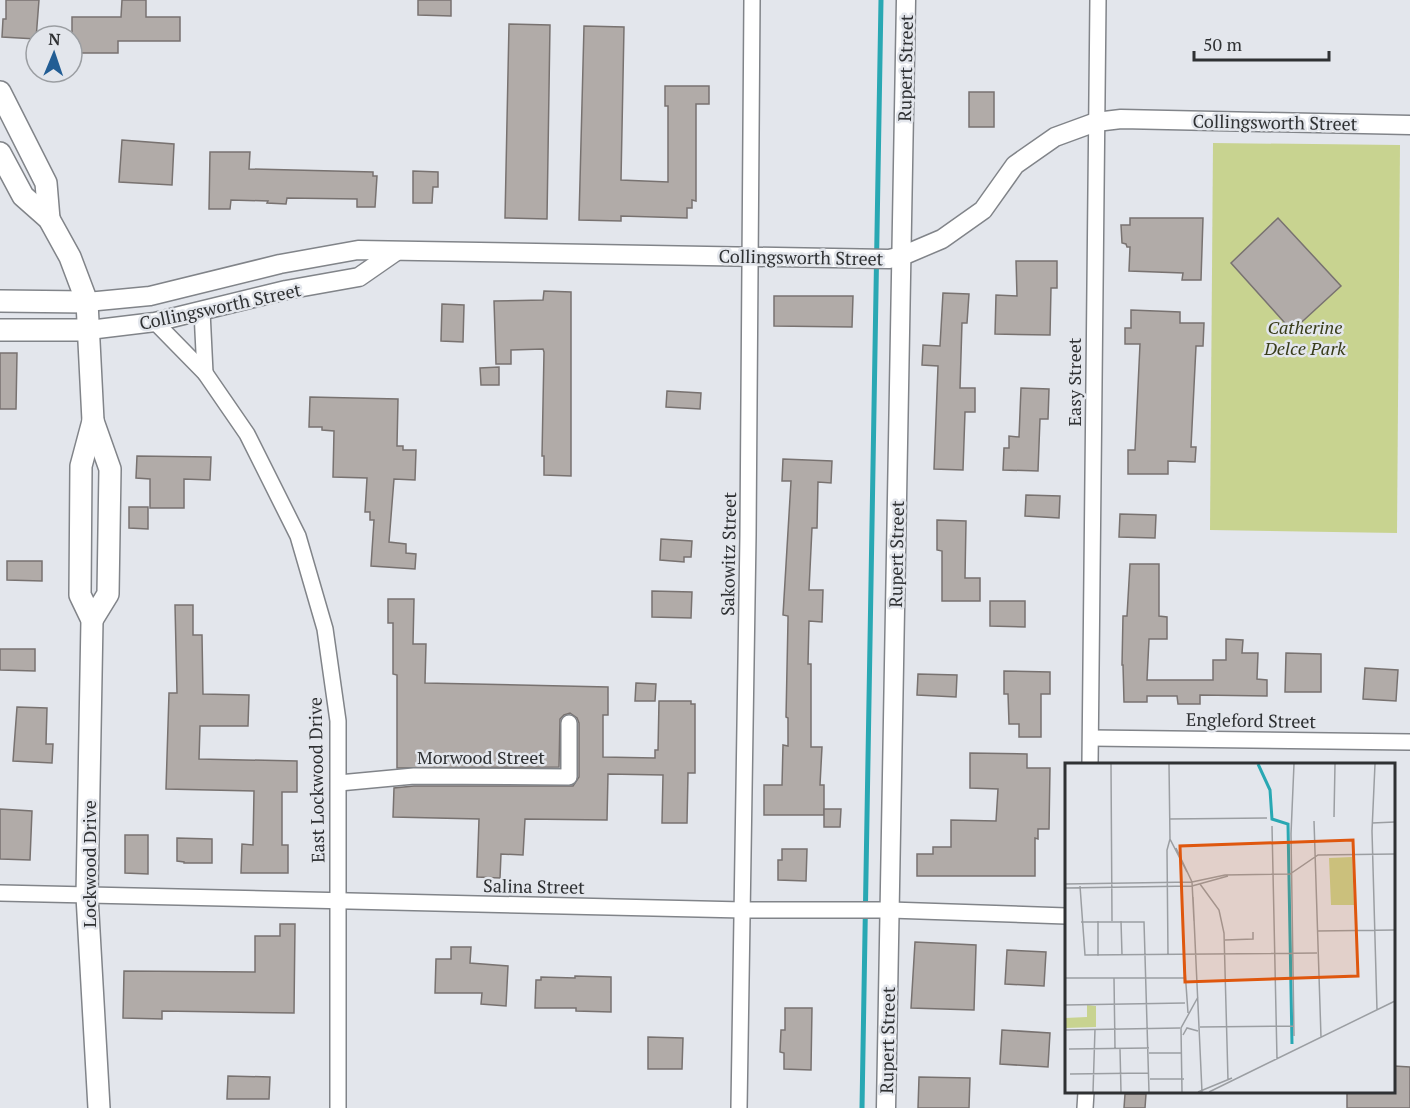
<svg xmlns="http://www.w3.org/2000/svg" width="1410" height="1108" font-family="'PT Serif',serif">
	<rect width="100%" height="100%" fill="#e3e6ec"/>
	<polygon fill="#c8d390" points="1213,143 1400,145 1397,533 1210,530"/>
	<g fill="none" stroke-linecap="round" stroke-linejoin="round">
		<polyline stroke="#29a8b3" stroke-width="5" points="862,1108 881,0"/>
	</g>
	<g fill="#b1aba8" stroke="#787270" stroke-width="1.5">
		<polygon points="6,0 39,0 36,39 2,37 3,19 6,19"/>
		<polygon points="122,0 146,0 146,17 180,17 180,41 118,41 118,53 72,53 72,17 121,17"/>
		<polygon points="418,0 451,0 451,16 418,15"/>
		<polygon points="509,24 550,25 547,219 505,218"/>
		<polygon points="584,26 624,27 621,180 668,182 668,106 665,106 665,86 709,86 709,104 696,104 696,201 692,200 692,208 687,208 687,218 621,216 621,221 579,220"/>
		<rect x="969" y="92" width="25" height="35"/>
		<polygon points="122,140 174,144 172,185 119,182"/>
		<polygon points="210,152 250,152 249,169 373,172 373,176 377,176 375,207 357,207 357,199 287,198 286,204 267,203 268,201 231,200 230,209 209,209"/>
		<polygon points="413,171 438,172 438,187 433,187 432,203 413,203"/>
		<polygon points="1130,218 1203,218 1201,280 1182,280 1183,273 1129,271 1130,247 1127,247 1126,244 1122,243 1121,225 1130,225"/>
		<polygon points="1278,218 1341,286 1292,331 1231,263"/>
		<polygon points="1016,261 1057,261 1057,288 1051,288 1050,335 995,334 996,295 1017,296"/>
		<polygon points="544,291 571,292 571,476 544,475 544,456 542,456 544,352 543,349 511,350 511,364 496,364 494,301 543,300"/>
		<polygon points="943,293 969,294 967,323 962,323 960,388 975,388 975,412 965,412 963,470 934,469 938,366 922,365 923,345 940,346"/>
		<polygon points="774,296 853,296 852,327 774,326"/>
		<polygon points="442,304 464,305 463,342 441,341"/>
		<polygon points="1131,310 1180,312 1180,323 1204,323 1203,346 1196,346 1191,447 1196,447 1195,462 1168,461 1168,474 1128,474 1128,450 1135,450 1140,344 1125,344 1125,328 1131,328"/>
		<polygon points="0,353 17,353 16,409 0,409"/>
		<polygon points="499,367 499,385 481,385 480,368"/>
		<polygon points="1021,388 1049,389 1048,419 1040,419 1038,471 1003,470 1004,448 1009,448 1009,436 1019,437"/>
		<polygon points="667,391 701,393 700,409 666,407"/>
		<polygon points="310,397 398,399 397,446 403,446 403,450 416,450 415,480 394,479 389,542 406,544 406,553 416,554 415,569 371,566 374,520 370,520 370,512 365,512 367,478 333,477 334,431 322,430 322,427 309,427"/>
		<polygon points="137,456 211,457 210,480 184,479 184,508 150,508 150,479 136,478"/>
		<polygon points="783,459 832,461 831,483 818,482 817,528 812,528 809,590 823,590 822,622 809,621 808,664 811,664 811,747 822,747 820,785 824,785 824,815 764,815 764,785 782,785 783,745 788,746 788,718 786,717 788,620 788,616 783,615 791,481 782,481"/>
		<polygon points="1026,495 1060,496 1059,518 1025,516"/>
		<polygon points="129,507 148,507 148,529 129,528"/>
		<polygon points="1120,514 1156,515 1155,538 1119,537"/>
		<polygon points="937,520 966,521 965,578 980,578 980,601 942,601 942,551 937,550"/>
		<polygon points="661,539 692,541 691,557 684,557 684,562 660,560"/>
		<polygon points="7,561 42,561 42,581 7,580"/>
		<polygon points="1130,564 1159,564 1159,616 1167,617 1167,639 1149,639 1147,680 1213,680 1213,660 1226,660 1226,639 1243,640 1242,653 1258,653 1257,679 1267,680 1267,696 1200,695 1200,704 1178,704 1177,696 1147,696 1147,702 1124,702 1123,665 1122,665 1123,616 1127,616"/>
		<polygon points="652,591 692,592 691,618 652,617"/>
		<polygon points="388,599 414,599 413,644 426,644 425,683 608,687 608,715 603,715 603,757 655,758 655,750 658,750 659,701 691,701 691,704 695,704 695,773 688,773 687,823 662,823 663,775 608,774 607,820 525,819 523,855 501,854 500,878 477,877 479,819 393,817 394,788 414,786 573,786 579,777 579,723 577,718 570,713 564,715 560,719 559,767 397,768 397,675 393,674 393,623 388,623"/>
		<polygon points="990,601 1025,601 1025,627 990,626"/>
		<polygon points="175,605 193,605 193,635 202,635 203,694 249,695 248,726 200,726 199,759 297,761 297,792 282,792 282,845 288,845 288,873 241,873 242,844 253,845 254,791 166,789 169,693 177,693"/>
		<polygon points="0,649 35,649 35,671 0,670"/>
		<polygon points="1286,653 1321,654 1321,692 1285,692"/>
		<polygon points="1365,668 1398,670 1396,701 1363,699"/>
		<polygon points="1004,671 1050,672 1050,694 1041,694 1041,737 1019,737 1019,724 1009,724 1008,694 1004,694"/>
		<polygon points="918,674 957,675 956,697 917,695"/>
		<polygon points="636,683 656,684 655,701 635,701"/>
		<polygon points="17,707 47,708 46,744 53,744 52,763 13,761"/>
		<polygon points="970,753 1027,754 1027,768 1050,768 1049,829 1038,829 1038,839 1035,838 1035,876 917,876 917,854 933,854 933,847 951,847 951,820 996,821 998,789 970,788"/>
		<polygon points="0,809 32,811 30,860 0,859"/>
		<polygon points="824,809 841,809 840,827 824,827"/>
		<polygon points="125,835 148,835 148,874 125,873"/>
		<polygon points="177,838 212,839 212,863 184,863 184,862 177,861"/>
		<polygon points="782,849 807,849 806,881 778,880 778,860 782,860"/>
		<polygon points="280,924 295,924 294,1013 162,1011 162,1019 123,1018 124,971 255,972 255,936 280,936"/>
		<polygon points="915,942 976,945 974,1010 911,1008"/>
		<polygon points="451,947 471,947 470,963 508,966 506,1006 481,1004 482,993 435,993 436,959 451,959"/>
		<polygon points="1007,950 1046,952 1044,986 1005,984"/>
		<polygon points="575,976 611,977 611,1012 576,1011 576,1008 535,1008 536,980 541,980 541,977 575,978"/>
		<polygon points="785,1008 812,1008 811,1070 784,1069 784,1053 780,1052 781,1030 785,1030"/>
		<polygon points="1002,1030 1050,1033 1048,1067 1000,1064"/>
		<polygon points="648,1037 683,1038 682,1069 648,1069"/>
		<polygon points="1394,1066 1410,1067 1410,1108 1347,1108 1347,1092 1394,1092"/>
		<polygon points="228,1076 270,1077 269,1099 227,1099"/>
		<polygon points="919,1077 970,1078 969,1108 918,1108"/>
		<polygon points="1125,1094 1146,1094 1145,1108 1124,1108"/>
	</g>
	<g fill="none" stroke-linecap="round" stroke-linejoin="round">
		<g stroke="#818489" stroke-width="18">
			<g id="minor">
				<polyline points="202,311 205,373"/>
				<polyline points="155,322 205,373 247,434 298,536 325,629 338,721 338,1108"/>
				<polyline points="1091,738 1410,742"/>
				<polyline points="1090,764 1098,0"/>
				<polyline points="339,783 414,776 569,777 569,723"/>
				<polyline points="0,893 743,910 890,910 1066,916"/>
				<polyline points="739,1108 748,535 752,0"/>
				<polyline points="1085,1108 1086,1092"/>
			</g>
		</g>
		<g stroke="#818489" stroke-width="21">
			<g id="tertiary">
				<polyline points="87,302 150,296 280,264 358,250 889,259 902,256 942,239 983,210 1015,165 1055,137 1096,122 1121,119 1410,125"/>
				<polyline points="89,330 155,322 286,290 359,277 395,252"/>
				<polyline points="886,1108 906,0"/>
			</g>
		</g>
		<g stroke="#818489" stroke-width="24">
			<g id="secondary">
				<polyline points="0,92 46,183 49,219"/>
				<polyline points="0,153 23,196 49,219 70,257 87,302 93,421 81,466 80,595 92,620 87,896 99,1108"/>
				<polyline points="0,301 87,302"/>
				<polyline points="0,330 89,330"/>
				<polyline points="92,620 108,594 110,469 93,421"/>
			</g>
		</g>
		<use href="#minor" stroke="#fff" stroke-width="15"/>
		<use href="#tertiary" stroke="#fff" stroke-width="18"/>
		<use href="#secondary" stroke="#fff" stroke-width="21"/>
	</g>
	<g text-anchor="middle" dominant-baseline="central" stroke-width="5" stroke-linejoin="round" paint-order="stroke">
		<g font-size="18" fill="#2f3133" stroke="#e3e6ec">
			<text transform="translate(905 68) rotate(-89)">Rupert Street</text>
			<text transform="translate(1275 122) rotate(1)">Collingsworth Street</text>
			<text transform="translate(801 257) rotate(1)">Collingsworth Street</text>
			<text transform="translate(220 306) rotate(-12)">Collingsworth Street</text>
			<text transform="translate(1074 382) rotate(-90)">Easy Street</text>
			<text transform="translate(728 554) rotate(-89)">Sakowitz Street</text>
			<text transform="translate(896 554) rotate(-89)">Rupert Street</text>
			<text transform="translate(1251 720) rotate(1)">Engleford Street</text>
			<text x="481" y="757">Morwood Street</text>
			<text transform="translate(316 780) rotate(-91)">East Lockwood Drive</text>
			<text transform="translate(89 864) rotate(-90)">Lockwood Drive</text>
			<text transform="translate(534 886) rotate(1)">Salina Street</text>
			<text transform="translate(887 1040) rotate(-89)">Rupert Street</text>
		</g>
		<g font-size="18" font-style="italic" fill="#383c19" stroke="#e3e6ec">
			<text x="1305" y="327">Catherine<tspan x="1305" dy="21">Delce Park</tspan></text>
		</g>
	</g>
	<g transform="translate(1065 763)">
		<rect width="330" height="330" fill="#e3e6ec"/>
		<path d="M287,94L289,142H266L264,95ZM22,242L31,243V264L0,265V255L22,254Z" fill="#c8d390"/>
		<path fill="none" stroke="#29a8b3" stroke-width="3" d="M193,1L205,27L207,56L223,61L227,281"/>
		<path fill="none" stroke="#9b9ea2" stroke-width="1.5" d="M46,1L47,158M104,1L105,76L122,109M310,1L307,68L312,247M269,54L270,1M104,56L202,55M249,58L256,274M307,60L330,59M207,63L212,296M111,85L127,119L129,158M127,119L160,112L225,111L253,92L330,91M0,121L127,119M135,121L154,147L159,170L163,317M15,123L20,192L252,190M127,123L163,113M0,125L127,123M128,134L137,329M33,158V193M56,158L57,192M16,159H79L84,329M252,168L330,167M160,177L188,176V169M103,192L102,87L105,76M119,193L123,250M0,215H119M49,215L50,285M0,242L120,240M135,264L229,263M0,267L115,265M118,272L122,265L133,268M229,273L226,71L229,1M4,286L84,285M55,286L56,329M84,290H116M5,311L84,310M85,316H119M28,329L30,266M117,329L116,265L133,234M133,329L167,315M144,329L330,238"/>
		<path fill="#df570e" fill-opacity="0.15" stroke="#df570e" stroke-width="3" d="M288,77L293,213L120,219L115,83Z"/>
		<rect width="330" height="330" fill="none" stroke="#2f3133" stroke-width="3"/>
	</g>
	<g transform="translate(54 54) rotate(2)"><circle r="28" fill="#e3e6ec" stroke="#9b9ea2" stroke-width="1.5"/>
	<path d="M0-4.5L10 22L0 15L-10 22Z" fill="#225d94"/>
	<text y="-9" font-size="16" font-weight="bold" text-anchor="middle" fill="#2f3133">N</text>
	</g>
	<path d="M1194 51v9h135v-9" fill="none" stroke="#2f3133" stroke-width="3"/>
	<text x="1203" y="51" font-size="18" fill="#2f3133" stroke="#e3e6ec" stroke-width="4.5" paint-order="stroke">50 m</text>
</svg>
